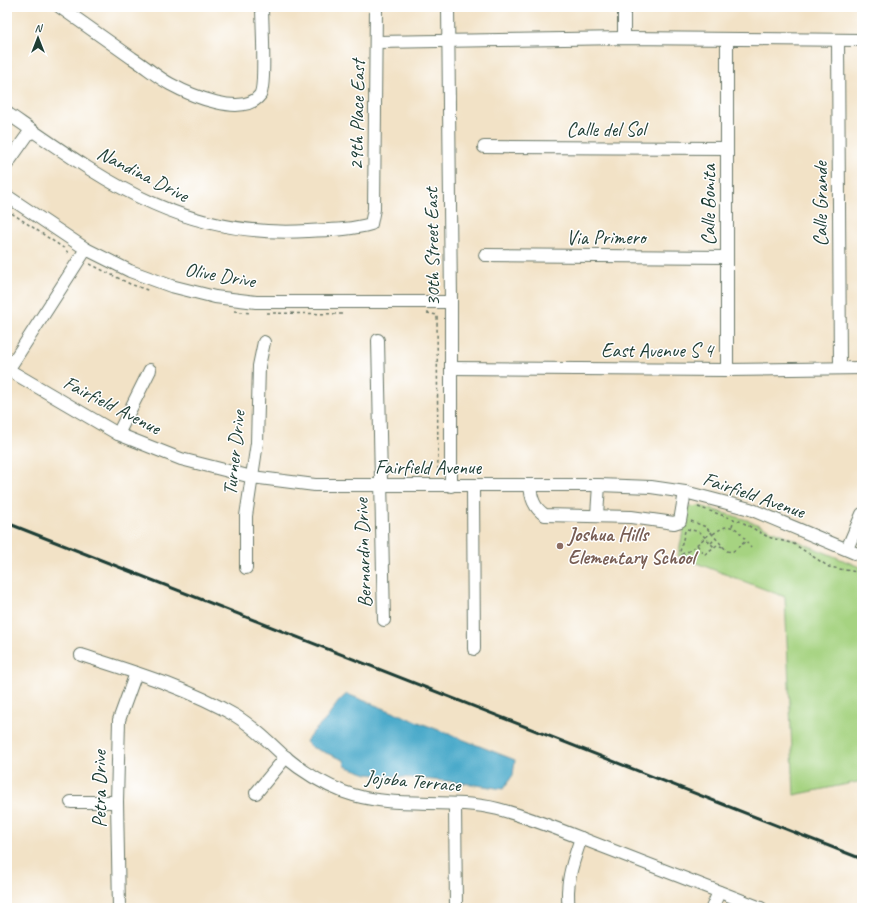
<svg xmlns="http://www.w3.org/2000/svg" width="869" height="915" font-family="Caveat,sans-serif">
	<rect width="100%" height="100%" fill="#fff"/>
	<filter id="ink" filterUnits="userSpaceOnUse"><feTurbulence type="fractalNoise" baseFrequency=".025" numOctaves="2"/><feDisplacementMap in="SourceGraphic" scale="8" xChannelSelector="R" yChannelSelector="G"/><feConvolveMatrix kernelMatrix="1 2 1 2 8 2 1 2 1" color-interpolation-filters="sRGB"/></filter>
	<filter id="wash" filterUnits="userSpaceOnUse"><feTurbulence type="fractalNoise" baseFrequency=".012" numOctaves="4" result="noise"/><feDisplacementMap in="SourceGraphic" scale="16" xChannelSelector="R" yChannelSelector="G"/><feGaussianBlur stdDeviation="0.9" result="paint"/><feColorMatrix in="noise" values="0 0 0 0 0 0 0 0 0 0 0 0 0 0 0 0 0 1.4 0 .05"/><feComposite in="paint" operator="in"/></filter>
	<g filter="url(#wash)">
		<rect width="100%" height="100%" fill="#f2e2c6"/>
		<polygon fill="#a6d381" stroke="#62885a" points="700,506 747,520 862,568 862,781 794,795 785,597 678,556 688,507"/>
		<path fill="#4baaca" stroke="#35747f" d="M347,694L515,760L513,775L503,789L456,782L367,774L345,766L344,760L311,747L306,742C311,731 320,727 327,718C335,708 335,703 347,694Z"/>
	</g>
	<g filter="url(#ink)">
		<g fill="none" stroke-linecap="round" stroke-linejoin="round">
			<g stroke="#697767" stroke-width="14">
				<g id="minor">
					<path d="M60,7C84,24 108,41 132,58C145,66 157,77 170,84C190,95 243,118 260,95C266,86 262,21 262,7"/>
					<polyline points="448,7 451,302 451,486"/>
					<polyline points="624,38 624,7"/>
					<polyline points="727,39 727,370"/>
					<polyline points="838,40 840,368"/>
					<polyline points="377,42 624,38 862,40"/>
					<path d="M7,113C105,181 181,239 308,231C329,230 350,230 371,224L374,209L376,7"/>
					<polyline points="484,147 727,148"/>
					<polyline points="7,164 31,130"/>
					<polyline points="7,196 86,249 130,271 171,286 215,297 256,302 451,302"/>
					<polyline points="485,255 727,257"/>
					<polyline points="378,340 384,620"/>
					<polyline points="451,368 727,370 862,368"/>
					<polyline points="7,369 118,434 181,459 252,477 315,485 599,485 651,487 685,492 750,509 862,556"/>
					<polyline points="8,370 86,249"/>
					<polyline points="118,434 150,370"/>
					<path d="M530,485C531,498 534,508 545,515L631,517L674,523L680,521L685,492"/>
					<polyline points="473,486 474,649"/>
					<polyline points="597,515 599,485"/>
					<polyline points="847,549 862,514"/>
					<polyline points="246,568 246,516 257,443 259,366 264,342"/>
					<path d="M81,655C134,672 188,688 236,716C254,727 269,742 284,756C302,771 323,784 344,792C393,810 448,797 498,809C536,819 572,835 609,849C660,869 710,888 761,908"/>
					<polyline points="256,793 286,757"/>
					<polyline points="71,802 117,802"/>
					<polyline points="455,804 456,908"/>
					<polyline points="119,908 117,802 119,720 136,673"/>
					<path d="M569,908C565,883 573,862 581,838"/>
					<polyline points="712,908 719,892"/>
				</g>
			</g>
			<g stroke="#697767" stroke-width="1.5" stroke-dasharray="3 3" stroke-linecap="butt">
				<polyline points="7,210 65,249 70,255"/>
				<polyline points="90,264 130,284 150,291"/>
				<polyline points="234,311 250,313"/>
				<polyline points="267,313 344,314"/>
				<polyline points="427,313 437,315 438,474"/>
				<polyline points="698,507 742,522 768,537 794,544 829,567 862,573"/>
				<polyline points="691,521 706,527 727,551 732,552 746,541"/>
				<polyline points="732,526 734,519"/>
				<polyline points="687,529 700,532 714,547"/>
				<polyline points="685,531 680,552 682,554 689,551 712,532"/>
				<path d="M713,534C734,518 739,531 751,548"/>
				<polyline points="711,543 716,538"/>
				<polyline points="697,545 705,554 717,545 723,547"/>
			</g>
			<use href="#minor" stroke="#fff" stroke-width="12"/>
			<polyline stroke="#1f3d34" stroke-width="3" points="7,523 862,859"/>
		</g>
	</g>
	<circle fill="#8d6e63" stroke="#fff" stroke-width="1.5" cx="560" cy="546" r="4"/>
	<g text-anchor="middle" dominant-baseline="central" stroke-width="3" stroke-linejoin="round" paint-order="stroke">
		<g font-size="20" fill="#1f3d34" stroke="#fff">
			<text transform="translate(357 115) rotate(-89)">29th Place East</text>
			<text x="606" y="129">Calle del Sol</text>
			<text transform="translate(143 174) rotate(27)">Nandina Drive</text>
			<text transform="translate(820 204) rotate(-90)">Calle Grande</text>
			<text transform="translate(708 205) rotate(-90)">Calle Bonita</text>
			<text x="606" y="237">Via Primero</text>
			<text transform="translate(432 247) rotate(-91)">30th Street East</text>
			<text transform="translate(220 275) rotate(10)">Olive Drive</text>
			<text x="657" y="350">East Avenue S 4</text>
			<text transform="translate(112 405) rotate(27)">Fairfield Avenue</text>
			<text transform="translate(234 453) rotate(-84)">Turner Drive</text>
			<text x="428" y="467">Fairfield Avenue</text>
			<text transform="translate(754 495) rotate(19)">Fairfield Avenue</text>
			<text transform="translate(363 553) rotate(-92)">Bernardin Drive</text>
			<text transform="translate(413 781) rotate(5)">Jojoba Terrace</text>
			<text transform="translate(99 789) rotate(-90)">Petra Drive</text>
		</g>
		<g font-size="20" font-weight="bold" fill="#785e54" stroke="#fff" text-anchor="start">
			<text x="568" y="534">Joshua Hills<tspan x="568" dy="23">Elementary School</tspan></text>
		</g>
	</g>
	<rect width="869" height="915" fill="none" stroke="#fff" stroke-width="24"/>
	<g transform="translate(38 38)" stroke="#ffffff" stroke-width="3" paint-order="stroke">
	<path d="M0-3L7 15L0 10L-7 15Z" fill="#1f3d34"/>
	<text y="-6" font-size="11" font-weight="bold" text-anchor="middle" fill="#1f3d34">N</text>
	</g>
</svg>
